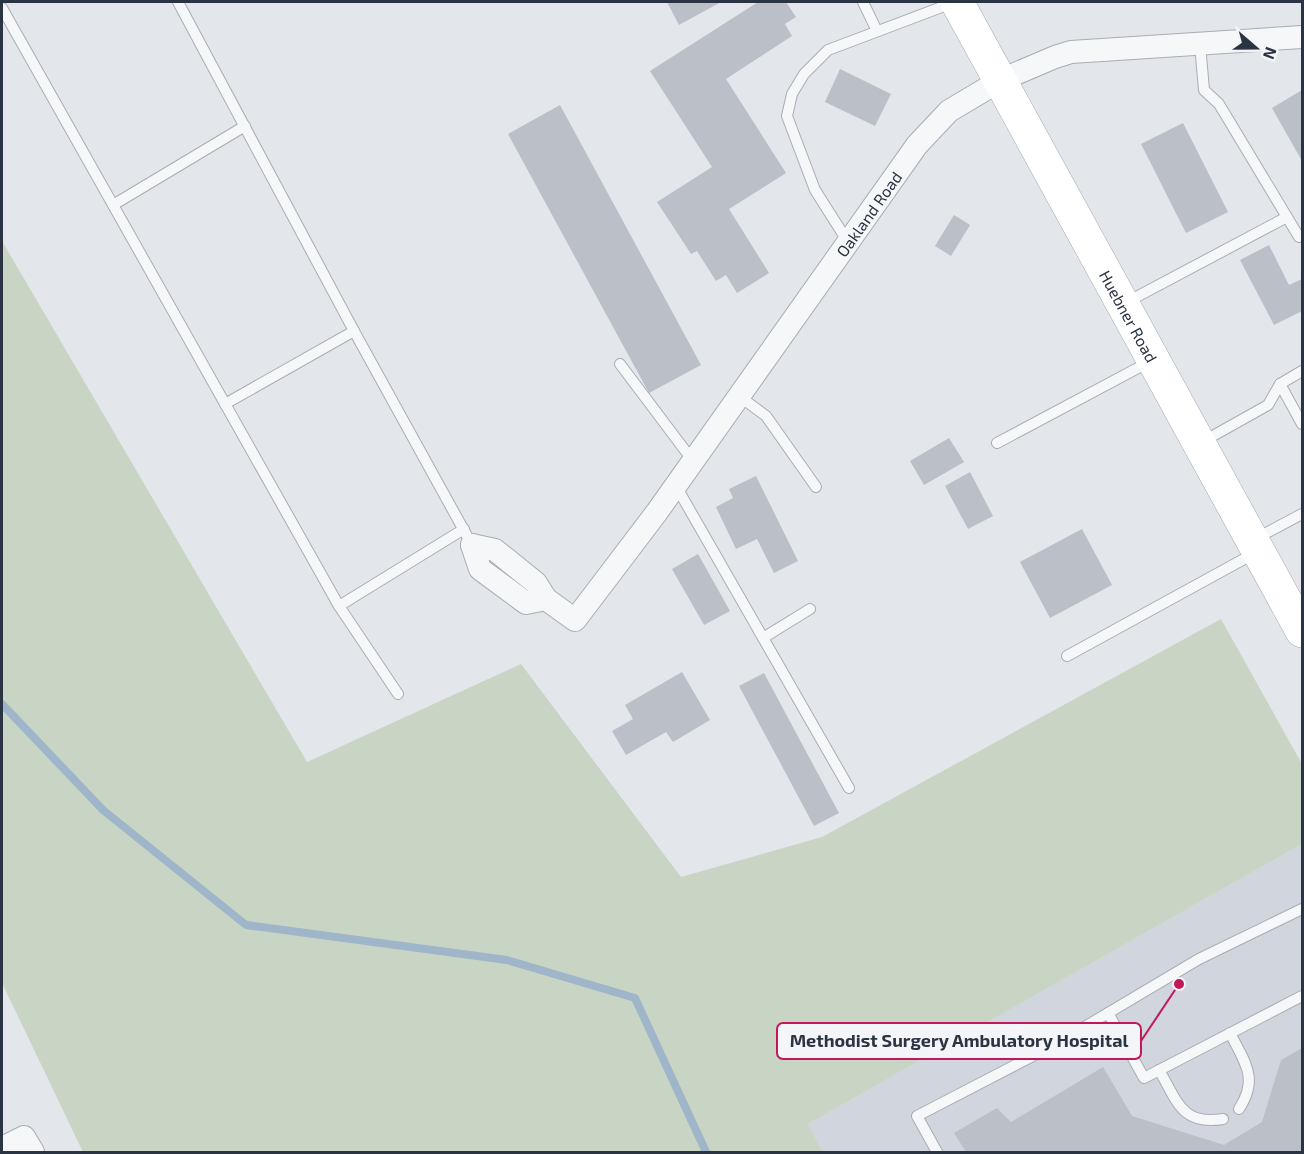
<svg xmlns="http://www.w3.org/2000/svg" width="1304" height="1154" font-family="'Exo 2',sans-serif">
	<rect width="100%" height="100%" fill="#e3e6eb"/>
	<polygon fill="#d1d5dd" points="1302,844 1302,1152 823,1152 808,1124"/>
	<polygon fill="#c9d5c4" points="2,241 307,762 521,664 681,877 822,837 1221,619 1302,764 1302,844 808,1124 823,1152 83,1152 2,983"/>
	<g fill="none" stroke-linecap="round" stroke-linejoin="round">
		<polyline stroke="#9fb5ca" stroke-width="8" points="2,704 103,810 246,925 507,960 635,998 706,1152"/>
	</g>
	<g fill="#babfc8">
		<polygon points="667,2 721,2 679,25"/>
		<polygon points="758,2 786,2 796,17 785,24 792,36 726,79 786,173 729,209 769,273 737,293 726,275 716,281 697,251 691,254 657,202 712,167 650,71"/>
		<polygon points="840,69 891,94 875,126 825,102"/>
		<polygon points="1302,90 1302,161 1272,108"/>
		<polygon points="560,105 701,365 649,393 508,134"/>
		<polygon points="1183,123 1228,212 1186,233 1141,144"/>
		<polygon points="954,215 970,225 951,256 935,246"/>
		<polygon points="1269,245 1289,285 1302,279 1302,311 1274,325 1240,260"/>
		<polygon points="949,438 964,462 924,485 910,461"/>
		<polygon points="970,472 993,516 968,529 945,486"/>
		<polygon points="756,476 798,561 774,573 757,539 736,549 716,507 733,498 729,489"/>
		<polygon points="1082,529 1112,585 1050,618 1020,562"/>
		<polygon points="698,554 730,611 704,625 672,569"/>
		<polygon points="682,672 710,720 673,742 666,732 626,755 612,731 633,719 625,705"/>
		<polygon points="764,673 839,813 814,826 739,686"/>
		<polygon points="1302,1048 1302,1152 966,1152 954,1133 997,1108 1011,1122 1103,1067 1132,1116 1224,1145 1262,1122 1281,1060"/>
	</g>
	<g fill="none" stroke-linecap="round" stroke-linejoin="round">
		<g stroke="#a8adb5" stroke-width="12">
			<g id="lane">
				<polyline points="178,2 354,331 472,545"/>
				<polyline points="863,2 877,31"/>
				<polyline points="2,8 339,606 398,694"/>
				<polyline points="1200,44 1204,90 1219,104 1299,237 1302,235"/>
				<polyline points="113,205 245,126"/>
				<polyline points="848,242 815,190 787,116 792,94 804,74 828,50 955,2"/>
				<polyline points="1125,303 1287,217"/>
				<polyline points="620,364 693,461"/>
				<polyline points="1280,384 1302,424"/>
				<polyline points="739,396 766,416 816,487"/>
				<polyline points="225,404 354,331"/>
				<polyline points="1202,442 1268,405 1280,384 1302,371"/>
				<polyline points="997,443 1151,361"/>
				<polyline points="676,486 849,788"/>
				<polyline points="1255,539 1302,514"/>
				<polyline points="339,606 464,529"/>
				<polyline points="763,638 810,609"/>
				<polyline points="1067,656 1255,553"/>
				<polyline points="1108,1013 1144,1078 1302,996"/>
				<path d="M1230,1033C1245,1063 1259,1078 1239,1109"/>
				<path d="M1159,1070C1177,1100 1181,1126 1223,1119"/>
				<polyline points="937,1152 917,1116 1056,1044 1199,959 1302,909"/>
			</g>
		</g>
		<g stroke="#a8adb5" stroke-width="24">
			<g id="street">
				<path id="s1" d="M472,545L495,550L536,583L546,599L575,620L657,512L917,145L949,111L1001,80L1055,57L1071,52L1302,37"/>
				<polyline points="472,545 480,569 526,603 546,599"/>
				<polyline points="2,1148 24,1137 33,1152"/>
			</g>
		</g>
		<g stroke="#a2abb6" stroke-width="34">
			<g id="primary">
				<path id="s2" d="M957,2L1302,631"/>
			</g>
		</g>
		<use href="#lane" stroke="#f6f7f9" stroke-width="10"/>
		<use href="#street" stroke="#f6f7f9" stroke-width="22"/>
		<use href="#primary" stroke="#fff" stroke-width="33"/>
	</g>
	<g text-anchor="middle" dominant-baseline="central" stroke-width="5" stroke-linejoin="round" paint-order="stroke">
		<g font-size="16" fill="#2b3443" stroke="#f3f5f8">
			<text stroke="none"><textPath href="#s1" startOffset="632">Oakland Road</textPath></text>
			<text stroke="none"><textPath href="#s2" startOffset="358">Huebner Road</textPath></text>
		</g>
	</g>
	<path fill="none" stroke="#c2185b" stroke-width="2" d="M1179 984L1141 1041"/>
	<circle fill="#c2185b" stroke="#f3f5f8" stroke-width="2" cx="1179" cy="984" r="6"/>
	<rect fill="#f3f5f8" stroke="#c2185b" stroke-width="2" x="777" y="1023" width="364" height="36" rx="6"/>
	<g font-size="18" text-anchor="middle" font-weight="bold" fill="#2b3443">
		<text x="959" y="1047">Methodist Surgery Ambulatory Hospital</text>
	</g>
	<rect width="1304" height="1154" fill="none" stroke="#2b3443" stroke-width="6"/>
	<g transform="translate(1256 48) rotate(110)" stroke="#f3f5f8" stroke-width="4.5" paint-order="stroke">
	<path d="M0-4.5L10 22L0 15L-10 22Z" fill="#2b3443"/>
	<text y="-9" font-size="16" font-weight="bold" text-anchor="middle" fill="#2b3443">N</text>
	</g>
</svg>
